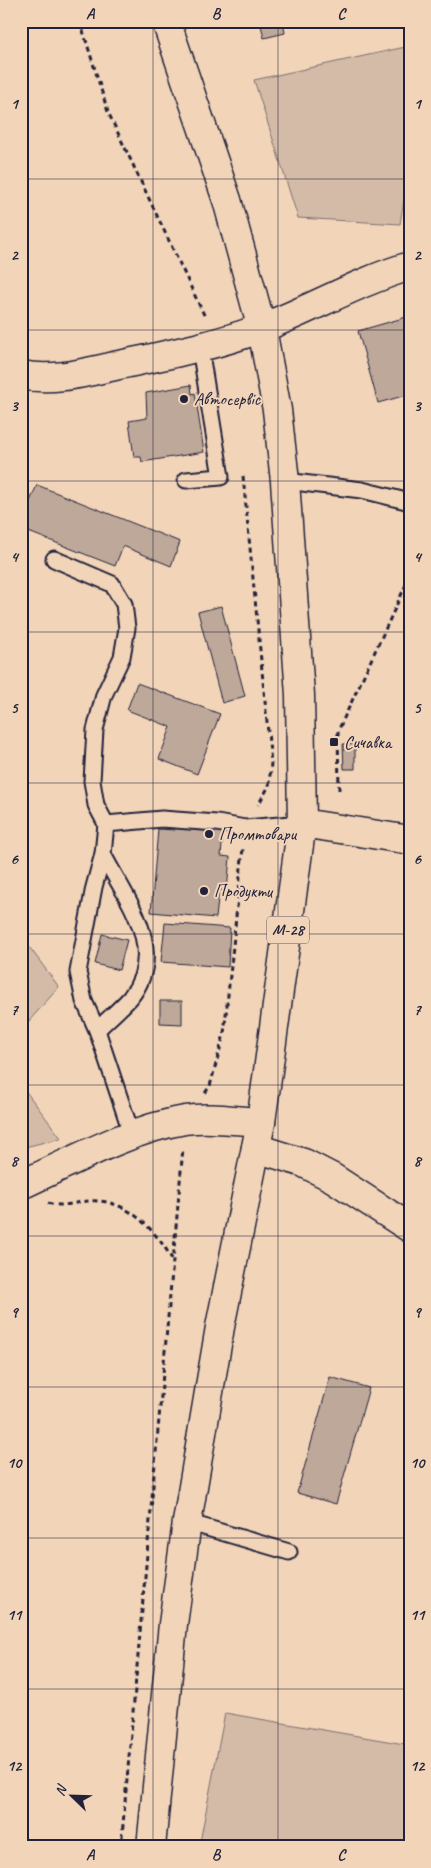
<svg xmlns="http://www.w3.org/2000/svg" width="431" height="1868" font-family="Caveat,sans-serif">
	<rect width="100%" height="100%" fill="#f2d5b9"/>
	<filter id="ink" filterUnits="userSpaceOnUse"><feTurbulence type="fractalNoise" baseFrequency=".02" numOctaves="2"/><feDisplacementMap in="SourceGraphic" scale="10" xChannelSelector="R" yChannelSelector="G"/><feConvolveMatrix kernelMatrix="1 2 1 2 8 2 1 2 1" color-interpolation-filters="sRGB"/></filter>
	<g filter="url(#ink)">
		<g fill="#d4bba7" stroke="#7b6e71">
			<polygon points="410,46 410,163 400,224 298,218 254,80"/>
			<polygon points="21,936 59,987 21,1030"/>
			<polygon points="21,1085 61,1138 21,1148"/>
			<polygon points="225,1713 410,1745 410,1847 199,1847"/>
		</g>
		<g fill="#bea89a" stroke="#22223b">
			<polygon points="260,21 283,21 285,33 264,38"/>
			<polygon points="410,316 410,394 378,403 358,331"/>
			<polygon points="191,385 192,394 195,393 204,452 142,462 141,457 134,457 129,421 147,418 146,393"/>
			<polygon points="37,485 180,542 171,566 123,546 115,566 21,529 21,522"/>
			<polygon points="221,606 245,696 222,703 198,612"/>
			<polygon points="137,683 220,714 197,774 159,759 171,727 127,710"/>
			<polygon points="343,744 355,744 355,769 344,769"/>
			<polygon points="175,828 223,832 221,856 230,857 227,891 219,890 216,918 151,912 158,829 175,830"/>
			<polygon points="165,923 230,928 228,967 161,962"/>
			<polygon points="102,934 127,940 119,970 95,964"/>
			<polygon points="160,1001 182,1001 182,1024 160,1023"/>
			<polygon points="330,1377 369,1388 336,1504 297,1493"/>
			<polygon points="410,1447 410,1474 404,1473"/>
		</g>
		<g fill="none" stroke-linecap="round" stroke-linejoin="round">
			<g stroke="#22223b" stroke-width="19">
				<g id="service">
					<polyline points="186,480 221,477 200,348"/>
					<polyline points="285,481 362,490 410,502"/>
					<polyline points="54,559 112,584 124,604 127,628 122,657 104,695 95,730 92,781 96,805 106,824 162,819 217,823 245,828 302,823"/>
					<polyline points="106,824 103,854 94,887 78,972 84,1001 97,1030 132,1135"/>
					<path d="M97,1030C108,1019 120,1009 130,998C169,949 125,898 103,854"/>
					<polyline points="187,1522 289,1552"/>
				</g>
			</g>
			<g stroke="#22223b" stroke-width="31">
				<g id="minor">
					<path d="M21,375C54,382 87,372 119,365C166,355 213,346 259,329C310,310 357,282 410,266"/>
					<polyline points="302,823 410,840"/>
					<polyline points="256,1148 304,1163 333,1178 410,1228"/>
					<path d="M21,1185C71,1162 130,1129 185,1120C209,1116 237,1121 261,1122"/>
				</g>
			</g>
			<g stroke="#22223b" stroke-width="31">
				<polyline id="trunk" points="151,1847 173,1624 187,1522 220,1327 261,1122 302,823 300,695 285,481 277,410 262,329 227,200 166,21"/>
			</g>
			<g stroke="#22223b" stroke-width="3" stroke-dasharray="5 4" stroke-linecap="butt">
				<polyline points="80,21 108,112 205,317"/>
				<polyline points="243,476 271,763 269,786 258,805"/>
				<polyline points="339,790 338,731 410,576"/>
				<polyline points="205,1093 210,1086 224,1034 243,848"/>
				<path d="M48,1203C62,1208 75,1202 90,1201C127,1198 156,1231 172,1259"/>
				<polyline points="121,1847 183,1148"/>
			</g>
			<use href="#service" stroke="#f2d5b9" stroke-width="15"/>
			<use href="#minor" stroke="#f2d5b9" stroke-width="28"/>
			<use href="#trunk" stroke="#f2d5b9" stroke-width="28"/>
		</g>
	</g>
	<path fill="none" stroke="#22223b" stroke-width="1" stroke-opacity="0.55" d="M153,21V1847M278,21V1847M21,179H410M21,330H410M21,481H410M21,632H410M21,783H410M21,934H410M21,1085H410M21,1236H410M21,1387H410M21,1538H410M21,1689H410"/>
	<g fill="#22223b" stroke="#f2d5b9" stroke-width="2">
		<circle cx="184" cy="399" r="5"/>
		<rect x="329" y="737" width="10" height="10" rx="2.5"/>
		<circle cx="209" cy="834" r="5"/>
		<circle cx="204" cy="891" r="5"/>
	</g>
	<g text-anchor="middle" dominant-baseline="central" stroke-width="4" stroke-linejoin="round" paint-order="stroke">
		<rect fill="#f2d5b9" stroke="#605861" stroke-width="1" x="267" y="916.5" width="42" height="27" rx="4"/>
		<g font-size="16" font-weight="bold" fill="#22223b">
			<text x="288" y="930">М-28</text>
		</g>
		<g font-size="18" fill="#22223b" stroke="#f2d5b9" text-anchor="start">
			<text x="194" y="399">Автосервіс</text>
			<text x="344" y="742">Сичавка</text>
			<text x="219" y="834">Промтовари</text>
			<text x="214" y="891">Продукти</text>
		</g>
	</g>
	<rect width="431" height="1868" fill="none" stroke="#f2d5b9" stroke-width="55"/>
	<g transform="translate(72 1796) rotate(293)" stroke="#f2d5b9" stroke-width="4" paint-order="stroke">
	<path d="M0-4L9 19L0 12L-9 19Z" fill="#22223b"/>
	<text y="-8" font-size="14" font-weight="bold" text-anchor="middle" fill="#22223b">N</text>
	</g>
	<rect x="28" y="28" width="376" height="1812" fill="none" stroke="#22223b" stroke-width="2"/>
	<g font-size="16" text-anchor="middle" font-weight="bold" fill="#22223b">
		<text x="90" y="19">A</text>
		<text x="216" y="19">B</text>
		<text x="341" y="19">C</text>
		<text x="14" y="109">1</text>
		<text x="417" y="109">1</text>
		<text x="14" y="260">2</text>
		<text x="417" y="260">2</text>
		<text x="14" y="411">3</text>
		<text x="417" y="411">3</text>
		<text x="14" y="562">4</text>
		<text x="417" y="562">4</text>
		<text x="14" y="713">5</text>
		<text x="417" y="713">5</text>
		<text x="14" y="864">6</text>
		<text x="417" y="864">6</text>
		<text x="14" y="1015">7</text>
		<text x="417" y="1015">7</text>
		<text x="14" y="1166">8</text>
		<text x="417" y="1166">8</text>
		<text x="14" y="1317">9</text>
		<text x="417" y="1317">9</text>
		<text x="14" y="1468">10</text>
		<text x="417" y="1468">10</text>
		<text x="14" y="1620">11</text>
		<text x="417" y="1620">11</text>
		<text x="14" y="1771">12</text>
		<text x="417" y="1771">12</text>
		<text x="90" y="1860">A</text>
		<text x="216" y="1860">B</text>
		<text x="341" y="1860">C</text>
	</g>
</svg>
